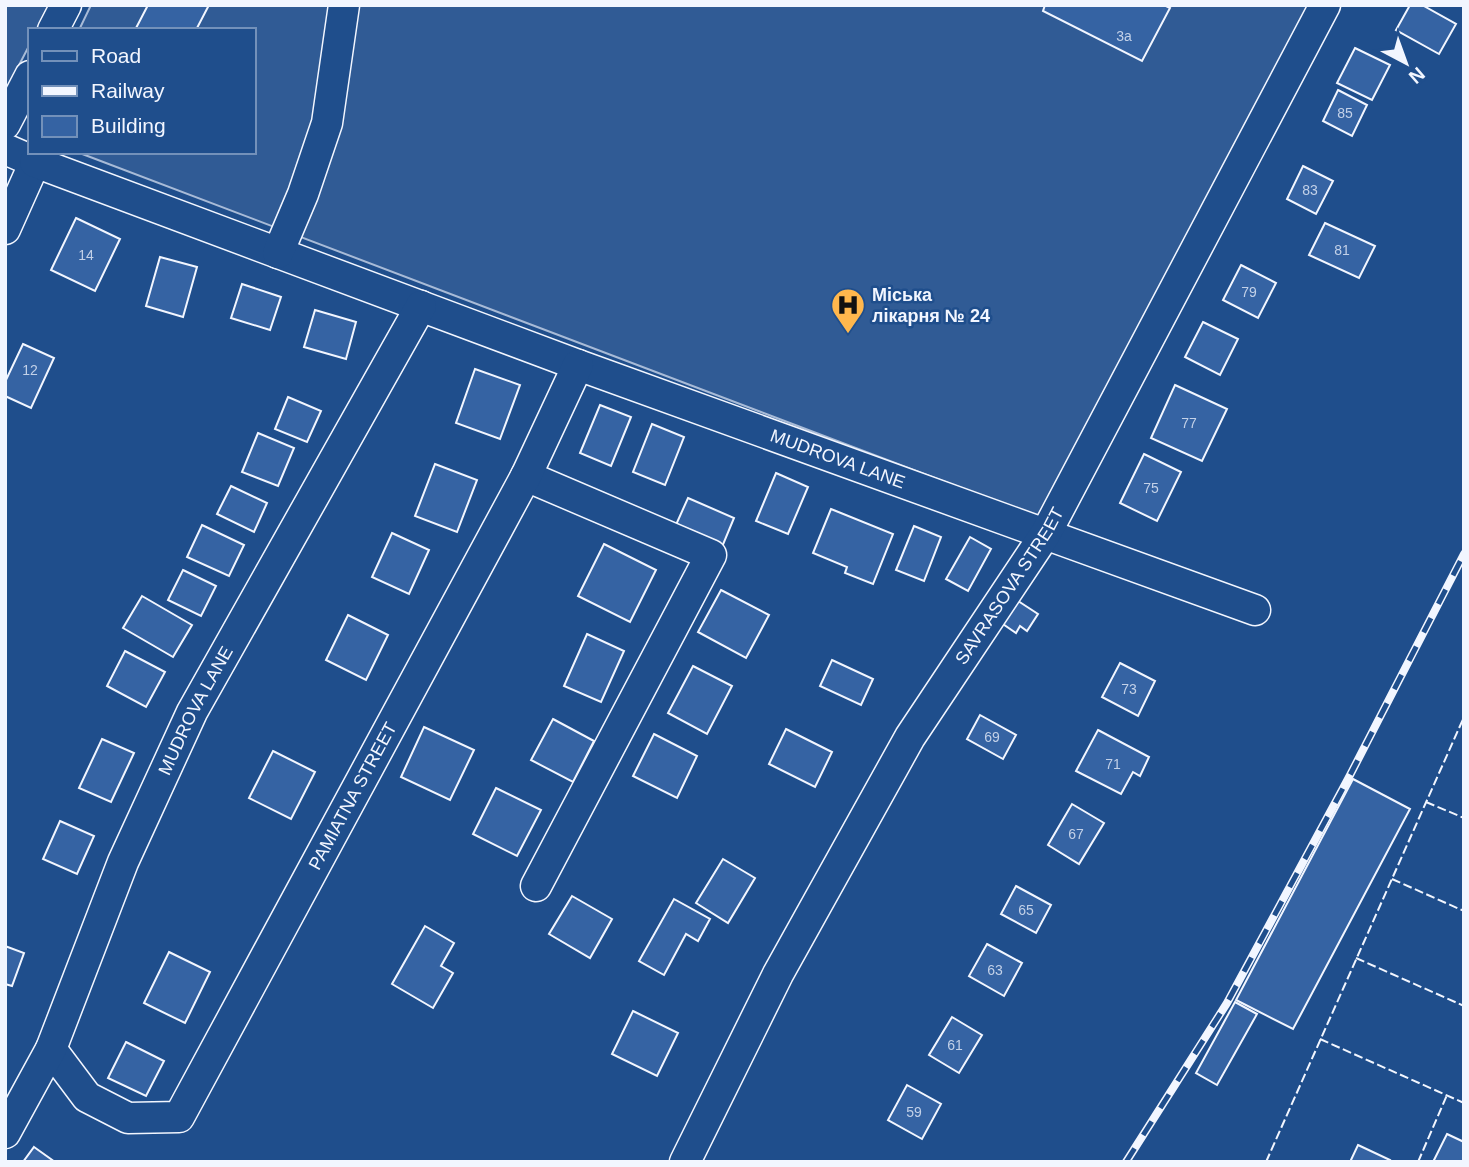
<svg xmlns="http://www.w3.org/2000/svg" width="1469" height="1167" font-family="Helvetica,sans-serif">
	<rect width="100%" height="100%" fill="#1f4e8c"/>
	<g fill="#305b95" stroke="#a8bbd7" stroke-width="2">
		<polygon points="5,5 49,5 37,30 30,30 30,44 5,92"/>
		<polygon points="91,5 1313,5 1040,518 77,152 254,152 254,30 79,30"/>
	</g>
	<g fill="#3563a3" stroke="#f2f6ff" stroke-width="2">
		<polygon points="148,5 209,5 196,30 135,30"/>
		<polygon points="1045,5 1164,5 1170,8 1142,61 1043,11"/>
		<polygon points="1410,5 1422,5 1456,24 1439,54 1396,30"/>
		<polygon points="1355,48 1390,65 1372,100 1337,83"/>
		<polygon points="1338,90 1367,105 1352,136 1323,121"/>
		<polygon points="1303,166 1333,181 1316,214 1287,199"/>
		<polygon points="76,218 120,239 95,291 51,270"/>
		<polygon points="1325,223 1375,246 1359,278 1309,255"/>
		<polygon points="160,257 197,267 183,317 146,306"/>
		<polygon points="1241,265 1276,283 1258,318 1223,300"/>
		<polygon points="242,284 281,297 270,330 231,318"/>
		<polygon points="315,310 356,322 346,359 304,347"/>
		<polygon points="1203,322 1238,339 1220,375 1185,357"/>
		<polygon points="23,344 54,358 31,408 5,396 5,382"/>
		<polygon points="475,369 520,385 500,439 456,423"/>
		<polygon points="1175,385 1227,409 1202,461 1151,438"/>
		<polygon points="288,397 321,411 307,442 275,429"/>
		<polygon points="600,405 631,417 611,466 580,453"/>
		<polygon points="652,424 684,437 665,485 633,472"/>
		<polygon points="258,433 294,448 278,486 242,472"/>
		<polygon points="1144,454 1181,472 1157,521 1120,503"/>
		<polygon points="435,464 477,480 457,532 415,516"/>
		<polygon points="776,473 808,487 788,534 756,521"/>
		<polygon points="231,486 267,503 254,532 217,514"/>
		<polygon points="688,498 734,518 722,547 675,527"/>
		<polygon points="831,509 893,534 873,584 845,573 847,567 813,553"/>
		<polygon points="202,525 244,545 229,576 187,557"/>
		<polygon points="914,526 941,537 924,581 896,570"/>
		<polygon points="392,533 429,550 409,594 372,577"/>
		<polygon points="970,537 991,549 968,591 946,579"/>
		<polygon points="604,544 656,570 630,622 578,596"/>
		<polygon points="183,570 216,586 201,616 168,600"/>
		<polygon points="721,590 769,615 746,658 698,632"/>
		<polygon points="142,596 192,625 173,657 123,628"/>
		<polygon points="1015,599 1038,614 1027,631 1020,626 1016,633 1000,622"/>
		<polygon points="348,615 388,635 366,680 326,660"/>
		<polygon points="587,634 624,651 601,702 564,686"/>
		<polygon points="125,651 165,672 146,707 107,686"/>
		<polygon points="832,660 873,679 861,705 820,686"/>
		<polygon points="1120,663 1155,681 1138,716 1102,697"/>
		<polygon points="693,666 732,686 707,734 668,713"/>
		<polygon points="980,715 1016,735 1003,759 967,739"/>
		<polygon points="553,719 594,741 573,782 531,760"/>
		<polygon points="424,727 474,750 450,800 401,777"/>
		<polygon points="786,729 832,752 815,787 769,764"/>
		<polygon points="1098,730 1149,757 1140,776 1133,772 1121,794 1076,771"/>
		<polygon points="654,734 697,756 677,798 633,776"/>
		<polygon points="102,739 134,753 111,802 79,788"/>
		<polygon points="273,751 315,772 291,819 249,798"/>
		<polygon points="1353,779 1410,809 1293,1029 1236,1000"/>
		<polygon points="496,788 541,810 517,856 473,834"/>
		<polygon points="1072,804 1104,823 1079,864 1048,845"/>
		<polygon points="60,821 94,836 77,874 43,859"/>
		<polygon points="723,859 755,878 728,923 696,903"/>
		<polygon points="1016,886 1051,905 1036,933 1001,914"/>
		<polygon points="572,896 612,919 590,958 549,934"/>
		<polygon points="674,899 710,919 698,941 686,934 664,975 639,961"/>
		<polygon points="425,926 454,943 441,966 453,973 433,1008 392,984"/>
		<polygon points="987,944 1022,963 1004,996 969,976"/>
		<polygon points="5,946 24,953 12,986 5,984"/>
		<polygon points="169,952 210,972 185,1023 144,1003"/>
		<polygon points="1235,1002 1257,1014 1217,1085 1196,1073"/>
		<polygon points="633,1011 678,1033 657,1076 612,1054"/>
		<polygon points="952,1017 982,1035 959,1073 929,1055"/>
		<polygon points="126,1042 164,1061 146,1096 108,1078"/>
		<polygon points="907,1085 941,1104 922,1139 888,1120"/>
		<polygon points="1447,1134 1464,1142 1464,1162 1433,1162"/>
		<polygon points="1358,1145 1390,1160 1389,1162 1350,1162"/>
		<polygon points="34,1147 55,1162 23,1162"/>
	</g>
	<g fill="none" stroke-linecap="round" stroke-linejoin="round">
		<g stroke="#f2f6ff" stroke-width="33">
			<g id="minor">
				<polyline points="53,30 66,5"/>
				<polyline points="5,124 30,76"/>
				<polyline points="5,149 35,162 5,229"/>
				<path id="s1" d="M35,162L578,365L1255,610"/>
				<polyline points="278,253 303,194 327,123 344,5"/>
				<polyline points="526,476 711,555 536,886"/>
				<path id="s2" d="M51,1049L87,1097L128,1118L179,1117L526,476L578,365"/>
				<path id="s3" d="M5,1133L51,1049L123,862L192,712L421,306"/>
				<path id="s4" d="M685,1162L778,974L910,737L1046,533L1325,5"/>
			</g>
		</g>
		<use href="#minor" stroke="#1f4e8c" stroke-width="30"/>
		<g stroke="#f2f6ff" stroke-width="8">
			<polyline id="rail" points="1126,1162 1227,1003 1348,779 1464,554"/>
		</g>
		<use href="#rail" stroke="#1f4e8c" stroke-width="5" stroke-dasharray="16" stroke-linecap="butt"/>
		<g stroke="#f2f6ff" stroke-width="2" stroke-dasharray="9 3.5" stroke-linecap="butt">
			<polyline points="1426,802 1464,818"/>
			<polyline points="1392,879 1464,911"/>
			<polyline points="1356,958 1464,1006"/>
			<polyline points="1320,1039 1464,1103"/>
			<polyline points="1266,1162 1464,717"/>
			<polyline points="1418,1162 1447,1095"/>
		</g>
	</g>
	<defs>
		<g id="hospital-pin" transform="scale(1.75)"><path d="M0 17L-7.5 6A9.5 9.5 0 1 1 7.5 6Z" fill="#ffb74d" stroke="#1f4e8c"/><path d="M-5-5h3v3.5h4V-5h3V5h-3V1.5h-4V5h-3Z" fill="#111"/></g>
	</defs>
	<g fill-rule="evenodd">
		<use href="#hospital-pin" x="848" y="305"/>
	</g>
	<g text-anchor="middle" dominant-baseline="central" stroke-width="5" stroke-linejoin="round" paint-order="stroke">
		<g font-size="14" fill="#c3d1e8">
			<text x="1124" y="36">3а</text>
			<text x="1345" y="113">85</text>
			<text x="1310" y="190">83</text>
			<text x="1342" y="250">81</text>
			<text x="86" y="255">14</text>
			<text x="1249" y="292">79</text>
			<text x="30" y="370">12</text>
			<text x="1189" y="423">77</text>
			<text x="1151" y="488">75</text>
			<text x="1129" y="689">73</text>
			<text x="992" y="737">69</text>
			<text x="1113" y="764">71</text>
			<text x="1076" y="834">67</text>
			<text x="1026" y="910">65</text>
			<text x="995" y="970">63</text>
			<text x="955" y="1045">61</text>
			<text x="914" y="1112">59</text>
		</g>
		<g font-size="18" font-weight="bold" fill="#f2f6ff" stroke="#1f4e8c" text-anchor="start">
			<text x="872" y="295">Міська<tspan x="872" dy="21">лікарня № 24</tspan></text>
		</g>
		<g font-size="18" fill="#f2f6ff" stroke="#1f4e8c">
			<text stroke="none"><textPath href="#s1" startOffset="856">MUDROVA LANE</textPath></text>
			<text stroke="none"><textPath href="#s4" startOffset="662">SAVRASOVA STREET</textPath></text>
			<text stroke="none"><textPath href="#s3" startOffset="464">MUDROVA LANE</textPath></text>
			<text stroke="none"><textPath href="#s2" startOffset="522">PAMIATNA STREET</textPath></text>
		</g>
	</g>
	<rect width="1469" height="1167" fill="none" stroke="#f2f6ff" stroke-width="14"/>
	<rect x="28" y="28" width="228" height="126" fill="#1f4e8c" stroke="#7391ba" stroke-width="2"/>
	<rect x="42" y="51" width="35" height="10" fill="#1f4e8c" stroke="#7391ba" stroke-width="2"/>
	<text x="91" y="63" font-size="21" fill="#f2f6ff">Road</text>
	<rect x="42" y="86" width="35" height="10" fill="#f2f6ff" stroke="#7391ba" stroke-width="2"/>
	<text x="91" y="98" font-size="21" fill="#f2f6ff">Railway</text>
	<rect x="42" y="116" width="35" height="21" fill="#3563a3" stroke="#7391ba" stroke-width="2"/>
	<text x="91" y="133" font-size="21" fill="#f2f6ff">Building</text>
	<g transform="translate(1406 63) rotate(139)" stroke="#1f4e8c" stroke-width="5" paint-order="stroke">
	<path d="M0-5L12 26L0 18L-12 26Z" fill="#f2f6ff"/>
	<text y="-10" font-size="19" font-weight="bold" text-anchor="middle" fill="#f2f6ff">N</text>
	</g>
</svg>
